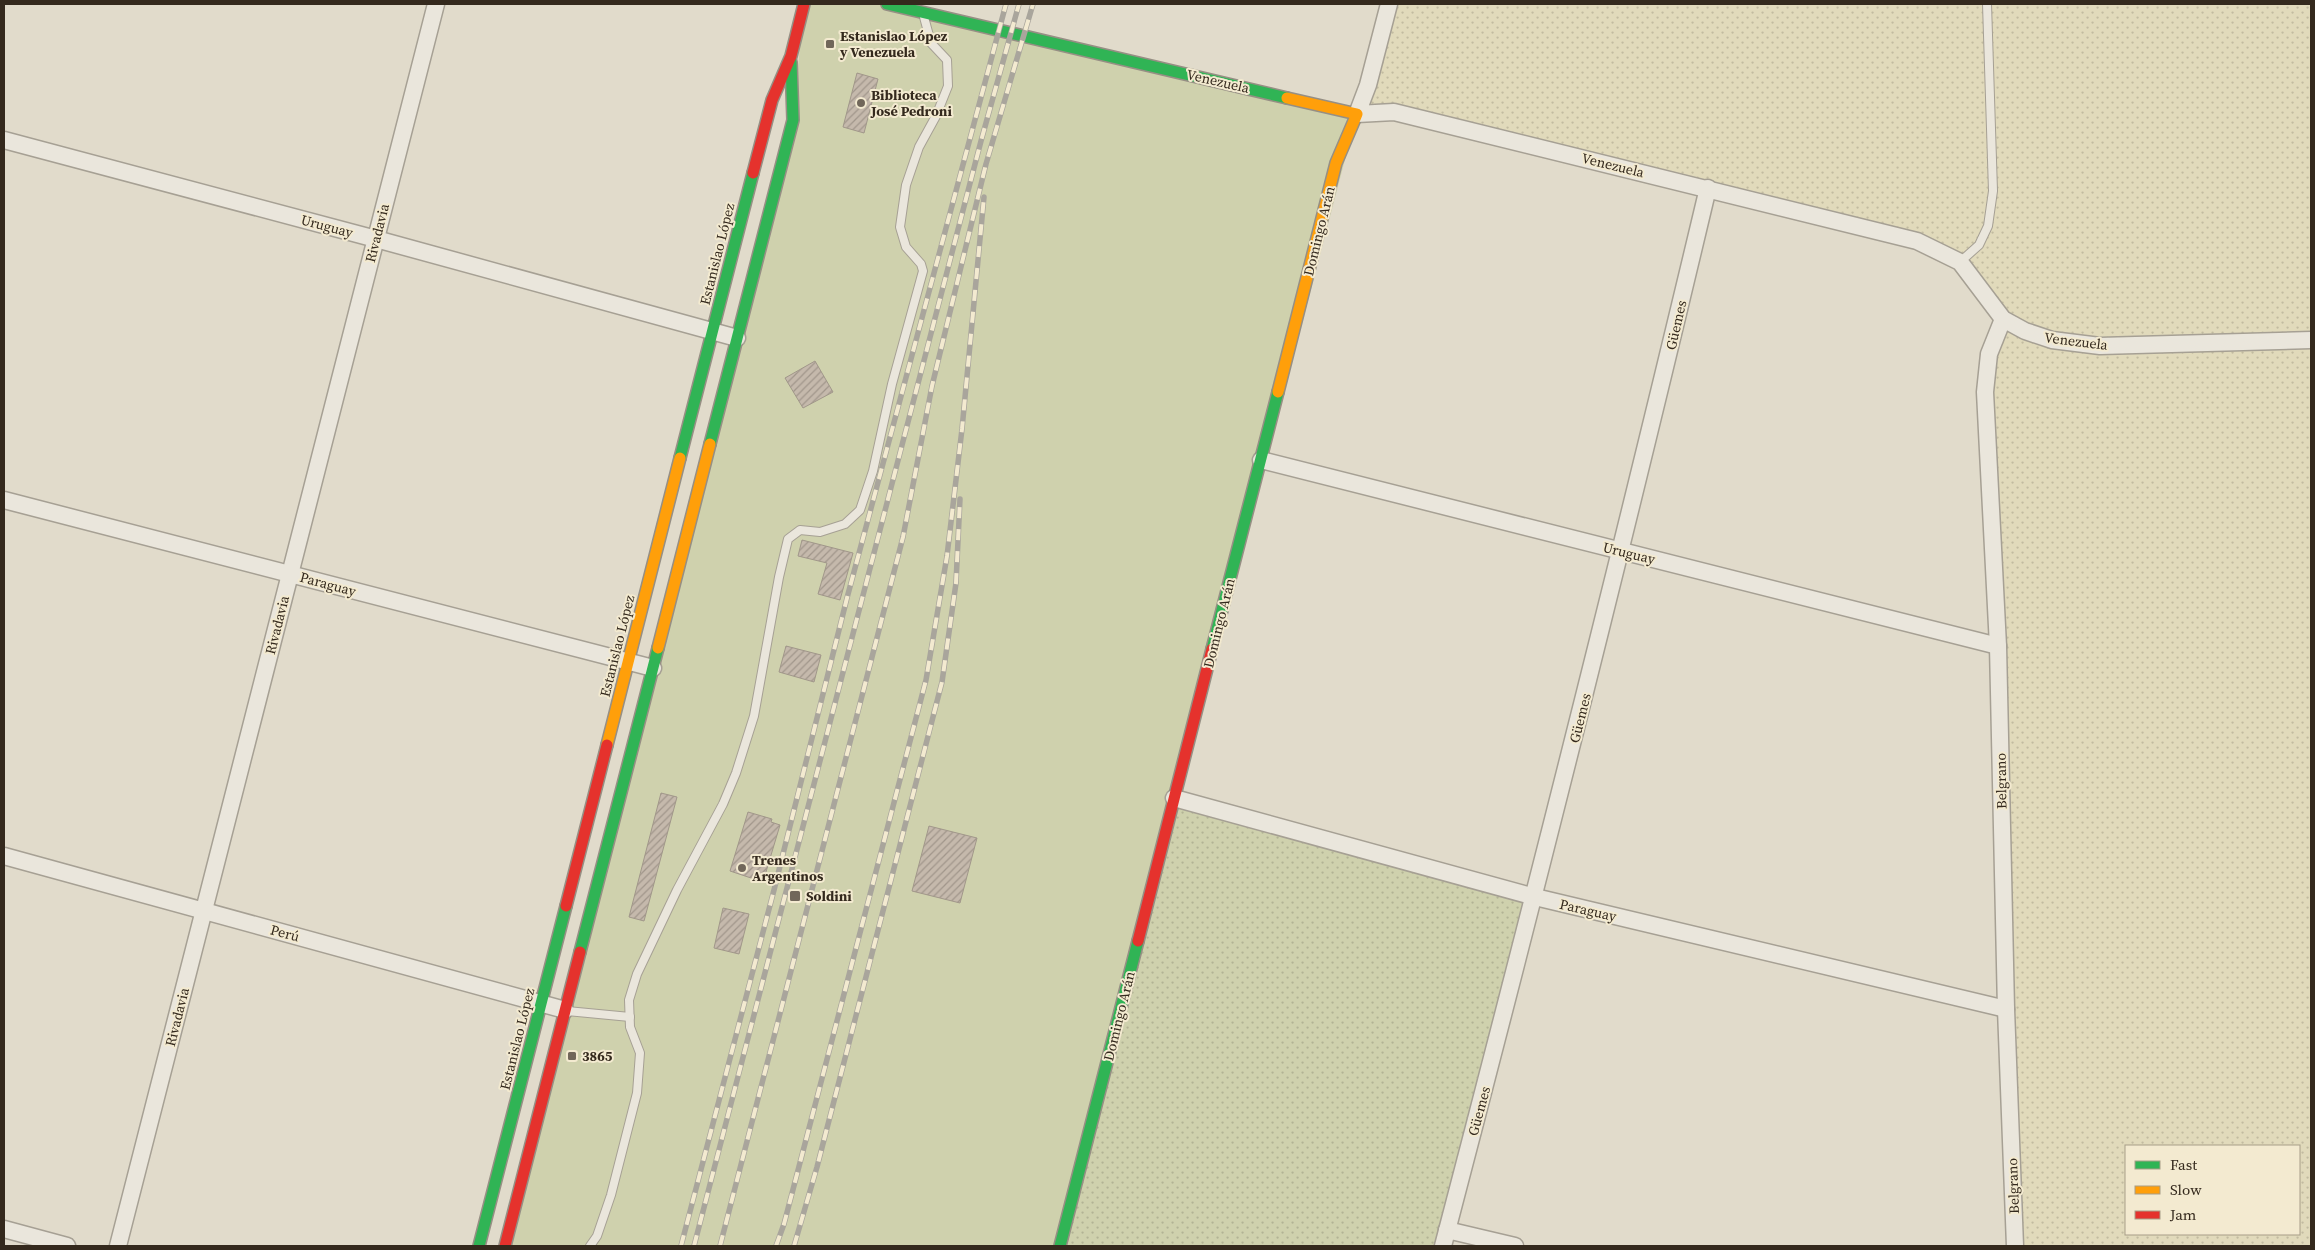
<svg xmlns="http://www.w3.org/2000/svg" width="2315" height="1250" font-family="'Source Serif 4',serif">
	<defs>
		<pattern id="farmland-dots" width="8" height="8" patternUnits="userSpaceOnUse" patternTransform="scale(1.25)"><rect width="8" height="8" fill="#e1dabb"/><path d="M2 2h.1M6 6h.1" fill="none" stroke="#c2bba0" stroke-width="1.8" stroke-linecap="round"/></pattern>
		<pattern id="grass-dots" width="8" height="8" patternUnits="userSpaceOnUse" patternTransform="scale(1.25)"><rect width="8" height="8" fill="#cfd1ad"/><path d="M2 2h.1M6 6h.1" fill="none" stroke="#b2b394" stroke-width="1.8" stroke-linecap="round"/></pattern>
		<pattern id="building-hatch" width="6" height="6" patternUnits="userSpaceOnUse" patternTransform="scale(1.25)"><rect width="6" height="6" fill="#c5b9ac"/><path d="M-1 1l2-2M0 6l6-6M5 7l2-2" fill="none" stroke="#a1968b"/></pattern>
	</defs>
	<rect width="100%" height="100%" fill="#e1dbcb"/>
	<path fill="url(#farmland-dots)" fill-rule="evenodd" d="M1389,4H2311V1246H2015L1985,392L2003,319L1960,262L1917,241L1394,112L1357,114ZM2126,1146H2299V1234H2126Z"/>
	<polygon fill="url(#grass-dots)" points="1174,798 1535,897 1443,1246 1060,1246"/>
	<polygon fill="#cfd1ad" points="804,4 887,4 1357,114 1060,1246 505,1246 793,120"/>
	<g fill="url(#building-hatch)" stroke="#a1978a">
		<polygon points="857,73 878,79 864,133 843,127"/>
		<polygon points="815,361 833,392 803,408 785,378"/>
		<polygon points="802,540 853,553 840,600 818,594 827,563 798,556"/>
		<polygon points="786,646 821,655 814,682 779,672"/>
		<polygon points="661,793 677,797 644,921 629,917"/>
		<polygon points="748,812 772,819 771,822 780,825 763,882 730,871"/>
		<polygon points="929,826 977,838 960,903 912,891"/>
		<polygon points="723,908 749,914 739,954 714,948"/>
	</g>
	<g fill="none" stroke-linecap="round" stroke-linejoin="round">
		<g stroke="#a6a094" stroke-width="10">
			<g id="lane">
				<polyline points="1960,262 1979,245 1988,226 1993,191 1987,4"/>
				<polyline points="567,1011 630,1017"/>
				<polyline points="590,1246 597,1236 611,1195 637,1093 640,1053 630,1027 629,1000 637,974 677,890 723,804 736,773 754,716 779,577 788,539 800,530 820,532 845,524 860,510 873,471 892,384 923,271 921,264 906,247 900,227 906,185 919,147 936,116 948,86 947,60 931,43 924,17"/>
			</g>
		</g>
		<g stroke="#a6a094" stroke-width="19">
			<g id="street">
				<polyline points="1389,4 1368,85 1357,114 1394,112 1917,241 1960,262 2003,319 2025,331 2052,340 2100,346 2311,340"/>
				<polyline points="4,140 376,239 737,338"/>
				<polyline points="2003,319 1989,354 1985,392 1998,646 2006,1009 2015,1246"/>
				<polyline points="1261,460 1998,646"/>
				<polyline points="4,500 653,668"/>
				<polyline points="1174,798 1535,897 2006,1009"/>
				<polyline points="4,856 565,1010"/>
				<polyline points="4,1229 67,1246"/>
				<polyline points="1447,1230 1515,1246"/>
				<polyline points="118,1246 436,4"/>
				<path d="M1443,1246C1535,895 1624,542 1708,188"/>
			</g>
		</g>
		<g stroke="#968f84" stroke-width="14">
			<g id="fast">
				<polyline points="887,4 1287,98"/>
				<polyline points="710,444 793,120 791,62"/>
				<polyline points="680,458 753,173"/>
				<polyline points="1212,649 1278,392"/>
				<polyline points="580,952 658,648"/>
				<polyline points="479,1246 566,906"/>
				<polyline points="1060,1246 1138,941"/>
			</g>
		</g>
		<g stroke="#968f84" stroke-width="14">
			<g id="slow">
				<polyline points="1278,392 1336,163 1357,114 1287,98"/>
				<polyline points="658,648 710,444"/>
				<polyline points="607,745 680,458"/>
			</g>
		</g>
		<g stroke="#968f84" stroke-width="14">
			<g id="jam">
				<polyline points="753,173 772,100 791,56 804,4"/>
				<polyline points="566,906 607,745"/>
				<polyline points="1138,941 1212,649"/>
				<polyline points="505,1246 580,952"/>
			</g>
		</g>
		<use href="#lane" stroke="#eae6dc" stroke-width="8"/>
		<use href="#street" stroke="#eae6dc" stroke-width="16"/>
		<use href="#fast" stroke="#30b455" stroke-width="11"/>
		<use href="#slow" stroke="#ff9f0a" stroke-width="11"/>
		<use href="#jam" stroke="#e5322d" stroke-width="11"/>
		<g stroke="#a9a59c" stroke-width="5.5">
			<g id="rail">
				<polyline points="681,1246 774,890 847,598 1006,4"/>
				<polyline points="694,1246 981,141 1019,4"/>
				<polyline points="720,1246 903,537 932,386 986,164 1033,4"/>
				<polyline points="776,1246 784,1224 926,680 947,556 962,429 984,197"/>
				<polyline points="794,1246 817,1167 942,682 956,583 960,499"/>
			</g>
		</g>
		<use href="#rail" stroke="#f3ead0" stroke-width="4" stroke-dasharray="11" stroke-linecap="butt"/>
	</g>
	<g fill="#71675a" stroke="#f3ead0" stroke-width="2">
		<rect x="825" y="39" width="10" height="10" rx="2.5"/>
		<circle cx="861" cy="103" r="5"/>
		<circle cx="742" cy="868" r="5"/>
		<rect x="789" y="890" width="12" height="12" rx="2.5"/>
		<rect x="567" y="1051" width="10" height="10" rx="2.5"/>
	</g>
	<g text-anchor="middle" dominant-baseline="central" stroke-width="4" stroke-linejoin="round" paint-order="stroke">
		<g font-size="14" font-weight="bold" fill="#34291d" stroke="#f3ead0" text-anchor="start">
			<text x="840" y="36">Estanislao López<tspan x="840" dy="16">y Venezuela</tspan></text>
			<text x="871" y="95">Biblioteca<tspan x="871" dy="16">José Pedroni</tspan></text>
			<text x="752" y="860">Trenes<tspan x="752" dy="16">Argentinos</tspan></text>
			<text x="806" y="896">Soldini</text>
			<text x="582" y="1056">3865</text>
		</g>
		<g font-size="14" fill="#34291d" stroke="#f3ead0">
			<text transform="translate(1218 81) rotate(13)">Venezuela</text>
			<text transform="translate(1613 165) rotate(14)">Venezuela</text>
			<text transform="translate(327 226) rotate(15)">Uruguay</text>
			<text transform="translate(1319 231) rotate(-76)">Domingo Arán</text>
			<text transform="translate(377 233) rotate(-76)">Rivadavia</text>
			<text transform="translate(717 254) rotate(-76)">Estanislao López</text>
			<text transform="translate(1676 325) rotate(-77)">Güemes</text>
			<text transform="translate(2076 341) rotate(7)">Venezuela</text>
			<text transform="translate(1629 553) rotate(14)">Uruguay</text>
			<text transform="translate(328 584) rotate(15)">Paraguay</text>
			<text transform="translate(1219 623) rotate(-76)">Domingo Arán</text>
			<text transform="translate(277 625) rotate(-76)">Rivadavia</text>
			<text transform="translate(617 646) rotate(-76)">Estanislao López</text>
			<text transform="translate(1580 718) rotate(-76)">Güemes</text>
			<text transform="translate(2001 781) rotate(-91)">Belgrano</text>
			<text transform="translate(1588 910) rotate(13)">Paraguay</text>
			<text transform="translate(285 933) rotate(15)">Perú</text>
			<text transform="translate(1119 1016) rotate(-76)">Domingo Arán</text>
			<text transform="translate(177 1017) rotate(-76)">Rivadavia</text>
			<text transform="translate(517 1039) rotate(-76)">Estanislao López</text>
			<text transform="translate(1479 1111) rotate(-75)">Güemes</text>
			<text transform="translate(2013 1186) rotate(-92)">Belgrano</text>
		</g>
	</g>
	<rect width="2315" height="1250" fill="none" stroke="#34291d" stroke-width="10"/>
	<rect x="2125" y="1145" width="175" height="90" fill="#f3ead0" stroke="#a79d88"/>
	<rect x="2135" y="1161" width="25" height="8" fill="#30b455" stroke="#a79d88"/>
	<text x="2170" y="1170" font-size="15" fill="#34291d">Fast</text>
	<rect x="2135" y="1186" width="25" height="8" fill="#ff9f0a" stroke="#a79d88"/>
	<text x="2170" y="1195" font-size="15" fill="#34291d">Slow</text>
	<rect x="2135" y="1211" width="25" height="8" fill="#e5322d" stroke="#a79d88"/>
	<text x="2170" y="1220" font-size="15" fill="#34291d">Jam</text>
</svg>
